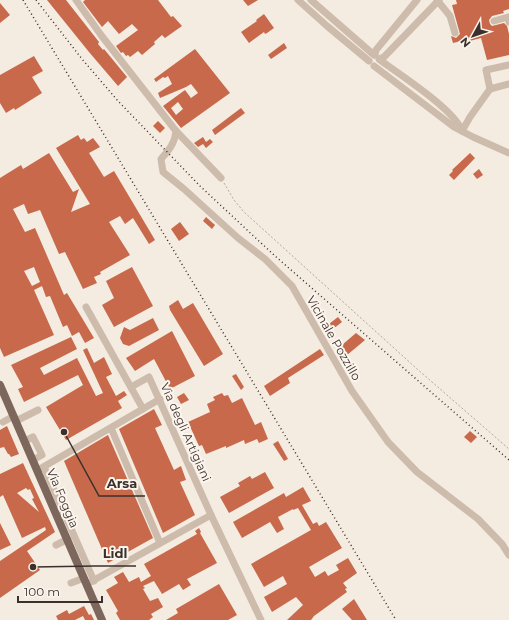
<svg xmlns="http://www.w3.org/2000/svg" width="509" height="620" font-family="Montserrat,sans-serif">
	<rect width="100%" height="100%" fill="#f4ebe1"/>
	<g fill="#c8694b" fill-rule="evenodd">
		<polygon points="47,0 66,0 99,42 98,44 103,50 104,49 127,77 118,86 89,52"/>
		<polygon points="85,0 158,0 171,17 173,16 182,26 165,38 162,35 154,42 155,44 142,55 138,51 130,57 128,55 126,56 123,52 121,53 116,46 138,30 132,24 119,34 108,21 102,27 83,2"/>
		<polygon points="243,0 258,0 248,6"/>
		<polygon points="456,0 509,0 509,9 503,11 504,13 492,16 489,20 490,24 492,26 504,23 507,26 509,34 509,55 487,60 481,38 462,43 461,41 453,43 451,36 456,38 460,34 452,5 457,4"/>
		<polygon points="0,3 10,15 0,23"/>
		<polygon points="264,14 274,28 267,33 265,34 264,32 249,43 241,32 257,21 256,20"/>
		<polygon points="284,43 287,48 271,59 268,55"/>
		<path d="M195,49L230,93L181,128L163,106L185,90L191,98L198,93L191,84L186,87L160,98L158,93L172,84L168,76L165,78L163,77L156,82L154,79ZM178,102L183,109L176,115L171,108Z"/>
		<polygon points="34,56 43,71 32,77 42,93 15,110 14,108 6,113 0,103 0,75"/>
		<polygon points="241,108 245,113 215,135 212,130"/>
		<polygon points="158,121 165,128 160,133 153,126"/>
		<path d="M78,135L81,140L84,138L87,142L93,138L100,147L89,153L104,177L114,171L155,240L149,244L133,218L125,224L120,216L109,222L130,255L100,272L101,274L94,277L97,283L83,289L65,252L59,254L40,210L28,214L24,204L13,209L25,232L35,228L64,295L67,293L94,338L85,343L79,332L72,336L67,325L63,327L50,296L46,297L42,286L34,290L54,335L4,357L0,348V178L21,165L23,169L49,153L73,192L79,189L71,212L90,204L56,148ZM34,267L40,282L32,286L24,271Z"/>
		<polygon points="203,137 206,142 210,139 213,142 206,148 203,144 198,147 194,143"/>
		<polygon points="470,153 475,158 454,180 449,175 453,171 452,170"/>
		<polygon points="479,169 483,175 477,179 473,174"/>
		<polygon points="206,217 215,225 212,229 203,221"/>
		<polygon points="180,222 189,234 179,241 171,229"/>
		<polygon points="132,267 153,306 114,327 102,305 114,298 106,281"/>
		<polygon points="178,300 183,309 193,303 223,354 204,366 170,310 169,306"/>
		<polygon points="338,317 342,322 329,332 325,327"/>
		<polygon points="153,318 159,330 129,346 123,344 120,338 124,327 130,330"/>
		<polygon points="172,331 195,376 170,389 154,359 135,371 126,358"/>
		<polygon points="356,333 365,340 340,361 335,351"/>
		<polygon points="71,337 77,349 40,368 44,375 77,358 96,396 103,393 83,350 87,348 94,363 104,357 112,374 106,377 116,396 124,391 127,395 118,401 122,408 66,440 46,407 83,385 78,375 24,402 18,389 23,387 11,365"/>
		<polygon points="320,349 324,355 288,378 290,383 270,396 264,386"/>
		<polygon points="236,374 244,387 241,390 232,376"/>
		<polygon points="184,393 189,400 181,404 177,397"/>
		<polygon points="222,393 224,396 228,395 232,403 242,398 255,425 261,422 268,439 259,443 257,439 245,444 244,440 226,448 226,446 206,454 202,445 199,446 188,422 210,412 207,404 215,400 213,397"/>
		<polygon points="154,409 162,425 155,428 174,470 181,466 186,480 180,482 195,515 163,533 119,429"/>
		<polygon points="7,426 19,454 11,457 9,454 8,454 4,447 0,448 0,430"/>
		<polygon points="470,431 477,437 471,443 464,437"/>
		<polygon points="108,435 153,538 108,563 64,461"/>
		<polygon points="278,441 288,459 284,461 273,444"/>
		<path d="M23,463L55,532L27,551L40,570L0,598V561L46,530L45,527L22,538L3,495L0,497V474ZM26,488L28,490L30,489L34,498L32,499L39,512L17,493Z"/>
		<polygon points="265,472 274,488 229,513 220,497 240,486 238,483 250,476 252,479"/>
		<polygon points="303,487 311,501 302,505 313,524 317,522 319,526 326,522 342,548 309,567 315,577 325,571 328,576 339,570 336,565 348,558 357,573 343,583 347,588 345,589 347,592 314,616 311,620 287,620 303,605 296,597 272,612 264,597 287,584 283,576 264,587 251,564 311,530 298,508 293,510 293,509 278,517 284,529 277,533 270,522 242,538 233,522 284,493 286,497"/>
		<polygon points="0,523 11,545 0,550"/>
		<polygon points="199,528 201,532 200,533 217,563 187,579 191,585 183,590 179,584 162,594 154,581 143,586 145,588 143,589 150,601 158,598 163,607 151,614 153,617 149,620 120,620 116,613 118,611 106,590 118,583 114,577 123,572 129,582 139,577 141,582 151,576 144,564 197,534 195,531"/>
		<polygon points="219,584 237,615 228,620 166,620 178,613 176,609"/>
		<polygon points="354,599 367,620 352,620 342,609"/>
		<polygon points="84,606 89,615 91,614 94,620 85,620 83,616 75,620 58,620 56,616 67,610 69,614"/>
	</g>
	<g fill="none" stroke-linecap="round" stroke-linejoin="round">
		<polyline stroke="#b9a596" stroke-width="1" stroke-dasharray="2 2" stroke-linecap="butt" points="224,183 234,200 244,212 416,368 509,449"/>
		<g stroke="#cdbbac" stroke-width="7">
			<polyline points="76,0 101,35 176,131 221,178"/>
			<polyline points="298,0 327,26 369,61"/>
			<polyline points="311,0 374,55"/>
			<polyline points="437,0 450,16 455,33"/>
			<polyline points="494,21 508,17 509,22"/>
			<polyline points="375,55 376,50 417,0"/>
			<polyline points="379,59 384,57 439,0"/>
			<path d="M380,60C399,74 455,110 462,131"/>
			<polyline points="509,65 486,70 490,89 509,84"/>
			<polyline points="374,66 454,127 473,137 509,153"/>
			<path d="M176,131C175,143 169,150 161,159L163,172L184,189L238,238L265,259L292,286L352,391L388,442L417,472L478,519L502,544L509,555"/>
			<polyline points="462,131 470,117 490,89"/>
			<polyline points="86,307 143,409"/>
			<polyline points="131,387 149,377 211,515 261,620"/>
			<polyline points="16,421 38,410"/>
			<polyline points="3,422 14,416"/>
			<polyline points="111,428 160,543"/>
			<polyline points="25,441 33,437 42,455 33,460"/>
			<polyline points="44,467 94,581"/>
			<polyline points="38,470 160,399"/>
			<polyline points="56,545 68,539"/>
			<polyline points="71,583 84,578"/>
			<polyline points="87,584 211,515"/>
		</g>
		<polyline stroke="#7d675c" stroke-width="8" points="0,385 102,620"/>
		<g stroke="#3b302b" stroke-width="1.5" stroke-dasharray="1 3" stroke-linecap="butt">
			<polyline points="23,0 396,620"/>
			<polyline points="36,0 82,59 118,101 200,186 275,256 509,460"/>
		</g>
	</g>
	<g text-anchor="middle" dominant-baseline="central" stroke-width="4" stroke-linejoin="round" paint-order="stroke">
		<g font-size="12" fill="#3b302b" stroke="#fbf5ee">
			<text transform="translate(334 338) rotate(60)">Vicinale Pozzillo</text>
			<text transform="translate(186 432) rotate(66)">Via degli Artigiani</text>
			<text transform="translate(63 498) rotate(67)">Via Foggia</text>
		</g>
	</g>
	<path fill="none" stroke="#3b302b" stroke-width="1.5" d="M64 432L99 496H145M33 567L95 566H136"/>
	<g fill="#3b302b" stroke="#fbf5ee" stroke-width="1.5">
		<circle cx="64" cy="432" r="4"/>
		<circle cx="33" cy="567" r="4"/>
	</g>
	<g font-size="13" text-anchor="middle" font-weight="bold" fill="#3b302b" stroke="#fbf5ee" stroke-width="4" stroke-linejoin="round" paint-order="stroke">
		<text x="122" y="488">Arsa</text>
		<text x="115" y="558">Lidl</text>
	</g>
	<g transform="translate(473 36) rotate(230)" stroke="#fbf5ee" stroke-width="3" paint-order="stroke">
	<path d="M0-3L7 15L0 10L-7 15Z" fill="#3b302b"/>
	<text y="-6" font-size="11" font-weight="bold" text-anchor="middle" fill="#3b302b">N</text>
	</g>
	<path d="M18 596v6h84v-6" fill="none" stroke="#3b302b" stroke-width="2"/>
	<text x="24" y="596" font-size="12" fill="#3b302b" stroke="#fbf5ee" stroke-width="3" paint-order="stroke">100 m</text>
</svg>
